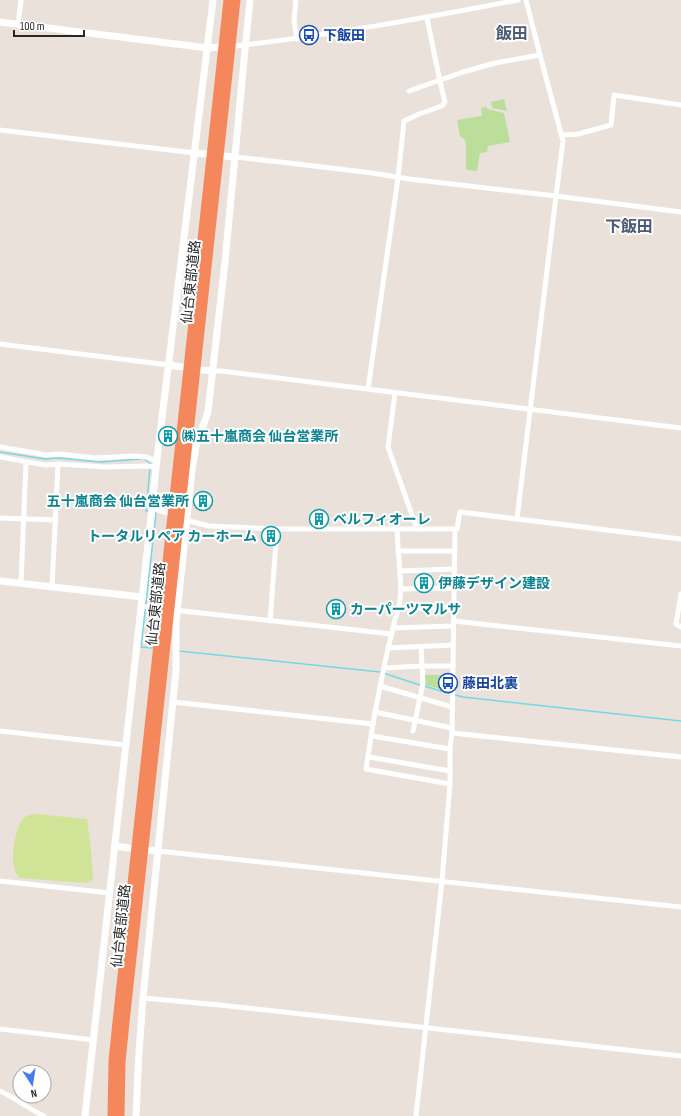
<svg xmlns="http://www.w3.org/2000/svg" width="681" height="1116" font-family="'Sofia Sans Condensed','Noto Sans JP',sans-serif">
	<rect width="100%" height="100%" fill="#eae1db"/>
	<g fill="#bbde9a">
		<polygon points="504,99 507,111 492,108 491,102"/>
		<polygon points="486,107 487,109 504,113 510,142 488,146 487,152 480,153 477,171 466,170 466,145 465,140 460,136 457,120 482,116 481,108"/>
		<polygon points="425,675 449,675 448,691 425,685"/>
	</g>
	<path fill="#cfe497" d="M36,814L87,819L91,850L93,879L86,883L20,878C17,875 15,871 14,867C11,855 15,830 22,820C26,815 31,814 36,814Z"/>
	<g fill="none" stroke-linecap="round" stroke-linejoin="round">
		<g stroke="#74d8e6" stroke-width="1.5">
			<polyline points="0,452 45,459 58,458 101,462 141,459"/>
			<polyline points="144,459 150,463 150,464"/>
			<polyline points="148,511 146,511 150,468"/>
			<polyline points="153,648 141,647 156,513"/>
			<polyline points="179,651 380,672 420,685"/>
			<polyline points="424,686 451,694"/>
			<polyline points="455,695 463,697 681,721"/>
		</g>
		<g stroke="#fff" stroke-width="5">
			<polyline points="296,0 294,21 297,39"/>
			<polyline points="18,25 21,0"/>
			<path d="M236,46C331,35 424,18 518,0"/>
			<polyline points="409,91 463,72 495,63 540,55"/>
			<polyline points="0,130 195,153"/>
			<polyline points="562,135 578,134 611,125 614,95 681,105"/>
			<polyline points="235,157 289,163 372,173 409,179 556,196 681,212"/>
			<polyline points="0,344 169,365"/>
			<polyline points="213,371 221,371 681,428"/>
			<path d="M368,389L398,178L404,121L419,114L442,106L445,102C438,75 433,46 427,18"/>
			<polyline points="395,393 388,447 417,529"/>
			<polyline points="0,447 47,455 60,454 95,458 133,456 147,457 156,461"/>
			<polyline points="0,457 45,465 58,464 106,467 146,466 156,467"/>
			<polyline points="152,508 174,515"/>
			<polyline points="0,518 56,520"/>
			<polyline points="517,519 556,196 563,141 540,55 526,0"/>
			<polyline points="185,520 209,526 277,529 455,529 452,733 450,749 450,784 442,881 416,1116"/>
			<polyline points="455,529 457,529 460,512 681,539"/>
			<polyline points="398,551 455,551"/>
			<polyline points="400,571 454,569"/>
			<polyline points="21,583 26,462"/>
			<polyline points="52,588 58,464"/>
			<polyline points="401,589 454,588"/>
			<polyline points="681,594 676,624 681,627"/>
			<polyline points="141,606 164,609"/>
			<polyline points="399,608 454,608"/>
			<polyline points="174,610 392,634"/>
			<polyline points="270,621 277,529"/>
			<polyline points="454,621 681,646"/>
			<polyline points="393,628 453,626"/>
			<polyline points="388,648 453,645"/>
			<polyline points="384,668 422,666 453,666"/>
			<polyline points="380,686 452,707"/>
			<polyline points="173,702 373,724 375,712 452,728"/>
			<polyline points="375,712 385,662 395,619 399,608 401,590 397,530"/>
			<polyline points="373,724 366,769 450,784"/>
			<polyline points="0,731 126,745"/>
			<polyline points="413,731 423,683 421,647"/>
			<polyline points="452,733 681,757"/>
			<polyline points="372,736 450,749"/>
			<polyline points="369,757 450,771"/>
			<polyline points="158,851 681,907"/>
			<polyline points="0,881 110,893"/>
			<polyline points="143,998 220,1005 681,1056"/>
			<polyline points="0,1029 94,1040"/>
			<path d="M0,1091C15,1098 29,1109 44,1116"/>
		</g>
		<g stroke="#fff" stroke-width="7">
			<polyline points="0,22 208,48 218,47"/>
			<polyline points="195,153 206,154"/>
			<polyline points="224,156 235,157"/>
			<polyline points="169,365 182,367"/>
			<polyline points="202,370 213,371"/>
			<polyline points="0,581 142,597"/>
			<polyline points="115,846 129,848"/>
			<polyline points="148,850 158,851"/>
			<polyline points="85,1116 152,508 156,467 213,0"/>
			<polyline points="136,1116 139,1052 143,998 176,671 176,623 192,470 196,446 208,412 225,262 245,50 250,0"/>
		</g>
		<g stroke="#f4885c" stroke-width="9">
			<polyline points="112,1116 113,1061 117,1022 228,0"/>
			<polyline points="120,1116 121,1062 125,1022 236,0"/>
		</g>
	</g>
	<defs>
		<g id="bus-ring" transform="scale(1)"><circle r="9.5" fill="#fff" stroke="#1a4fb4" stroke-width="1.5"/><path d="M-5-6H5V4H4V6H2V4H-2V6H-4V4H-5ZM-3.5-4V0h7V-4ZM-3.5 1.2v1.5H-2V1.2ZM2 1.2v1.5H3.5V1.2Z" fill="#1a4fb4"/></g>
		<g id="building-ring" transform="scale(1)"><circle r="9.5" fill="#fff" stroke="#0f9aa8" stroke-width="1.5"/><path d="M-4-6H4V6H1V3H-1V6H-4ZM-2.5-4.3h1.7v1.8h-1.7ZM.8-4.3h1.7v1.8H.8ZM-2.5-1h1.7V.8h-1.7ZM.8-1h1.7V.8H.8Z" fill="#0f9aa8"/></g>
	</defs>
	<g fill-rule="evenodd">
		<use href="#bus-ring" x="309" y="35"/>
		<use href="#building-ring" x="168" y="436"/>
		<use href="#building-ring" x="203" y="501"/>
		<use href="#building-ring" x="319" y="519"/>
		<use href="#building-ring" x="271" y="536"/>
		<use href="#building-ring" x="424" y="583"/>
		<use href="#building-ring" x="336" y="609"/>
		<use href="#bus-ring" x="448" y="683"/>
	</g>
	<g text-anchor="middle" dominant-baseline="central" stroke-width="4" stroke-linejoin="round" paint-order="stroke">
		<g font-size="14" font-weight="bold" fill="#164399" stroke="#fff" text-anchor="start">
			<text x="323" y="35">下飯田</text>
			<text x="462" y="683">藤田北裏</text>
		</g>
		<g font-size="14" fill="#282828" stroke="#fff">
			<text transform="translate(191 282) rotate(-84)">仙台東部道路</text>
			<text transform="translate(156 604) rotate(-84)">仙台東部道路</text>
			<text transform="translate(121 926) rotate(-84)">仙台東部道路</text>
		</g>
		<g font-size="14" font-weight="bold" fill="#0d838f" stroke="#fff" text-anchor="start">
			<text x="182" y="436">㈱五十嵐商会 仙台営業所</text>
			<text x="189" y="501" text-anchor="end">五十嵐商会 仙台営業所</text>
			<text x="333" y="519">ベルフィオーレ</text>
			<text x="257" y="536" text-anchor="end">トータルリペア カーホーム</text>
			<text x="438" y="583">伊藤デザイン建設</text>
			<text x="350" y="609">カーパーツマルサ</text>
		</g>
		<g font-size="16" font-weight="bold" fill="#4c5a76" stroke="#fff">
			<text x="512" y="34">飯田</text>
			<text x="629" y="227">下飯田</text>
		</g>
	</g>
	<g transform="translate(32 1084) rotate(168)"><circle r="19" fill="#ffffff" stroke="#a9a9a9"/>
	<path d="M0-3L7 15L0 10L-7 15Z" fill="#447cee"/>
	<text y="-6" font-size="11" font-weight="bold" text-anchor="middle" fill="#282828">N</text>
	</g>
	<path d="M14 30v6h70v-6" fill="none" stroke="#282828" stroke-width="2"/>
	<text x="20" y="30" font-size="12" fill="#282828" stroke="#ffffff" stroke-width="3" paint-order="stroke">100 m</text>
</svg>
